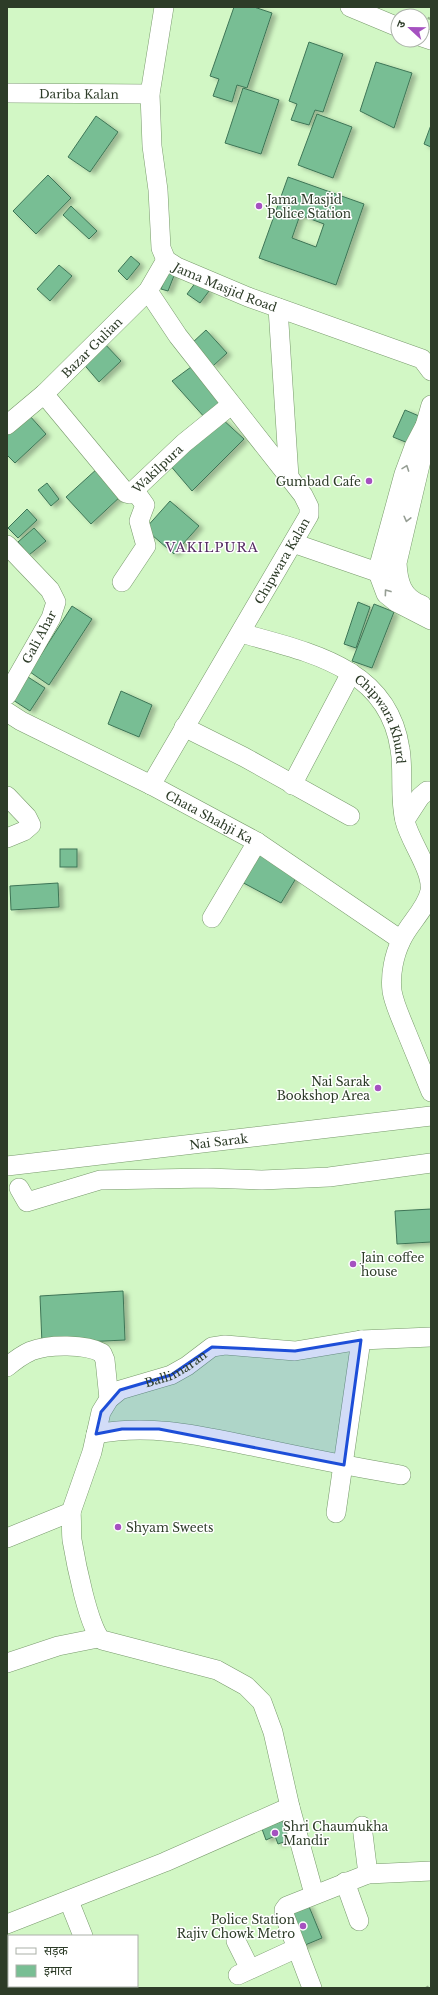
<svg xmlns="http://www.w3.org/2000/svg" width="438" height="1995" font-family="'Libre Baskerville','Noto Sans Devanagari',serif">
	<defs>
		<filter id="shadow"><feDropShadow dx="4.5" dy="2.5" stdDeviation="2" flood-color="#0004"/></filter>
	</defs>
	<rect width="100%" height="100%" fill="#d2f7c5"/>
	<g fill="#78be94" stroke="#3e7556" fill-rule="evenodd" filter="url(#shadow)">
		<polygon points="234,7 254,7 272,13 247,88 237,85 232,102 213,96 219,79 210,76"/>
		<polygon points="309,42 343,54 323,112 315,110 309,125 291,120 297,104 289,101"/>
		<polygon points="376,62 412,73 394,128 360,111"/>
		<polygon points="243,88 279,100 261,154 225,143"/>
		<polygon points="317,114 352,127 333,178 298,165"/>
		<polygon points="96,116 118,132 90,172 68,157"/>
		<polygon points="431,125 431,147 424,144"/>
		<polygon points="48,175 71,198 36,234 13,211"/>
		<path d="M288,177L364,204L336,285L259,258ZM300,215L324,224L316,247L292,238Z"/>
		<polygon points="71,206 97,231 89,239 63,215"/>
		<polygon points="131,256 140,264 127,280 118,271"/>
		<polygon points="59,265 72,276 50,301 37,289"/>
		<polygon points="170,265 177,268 168,291 161,289"/>
		<polygon points="196,282 209,291 200,303 187,294"/>
		<polygon points="206,330 227,353 213,366 192,343"/>
		<polygon points="102,341 121,361 99,382 81,361"/>
		<polygon points="191,367 225,405 206,419 172,381"/>
		<polygon points="405,410 419,416 408,443 393,437"/>
		<polygon points="29,415 46,434 15,463 7,455 7,436"/>
		<polygon points="221,418 244,439 192,491 169,464"/>
		<polygon points="98,468 122,495 91,524 66,497"/>
		<polygon points="47,483 59,499 51,506 38,490"/>
		<polygon points="170,501 199,526 174,554 145,529"/>
		<polygon points="27,509 37,520 18,538 8,528"/>
		<polygon points="34,528 46,541 29,555 18,542"/>
		<polygon points="358,602 370,607 356,648 344,644"/>
		<polygon points="374,604 394,612 372,668 352,661"/>
		<polygon points="72,606 92,619 49,685 30,672"/>
		<polygon points="28,677 45,688 30,711 13,700"/>
		<polygon points="121,691 152,705 139,737 108,724"/>
		<polygon points="258,848 298,875 281,903 238,880"/>
		<rect x="60" y="849" width="17" height="18"/>
		<polygon points="58,883 59,907 11,910 10,886"/>
		<polygon points="431,1209 431,1242 397,1244 395,1211"/>
		<polygon points="123,1291 125,1340 42,1344 40,1296"/>
		<polygon points="282,1821 289,1840 278,1844 275,1836 266,1840 262,1829"/>
		<polygon points="308,1904 322,1938 298,1948 284,1914"/>
	</g>
	<g fill="none" stroke-linecap="round" stroke-linejoin="round">
		<g stroke="#789a6c" stroke-width="20">
			<g id="minor">
				<path id="s1" d="M164,7L150,94L152,146L158,190L161,248L166,260L177,267L248,297L422,359L431,371"/>
				<polyline points="350,7 398,27"/>
				<polyline points="422,37 431,40"/>
				<path id="s2" d="M7,93L150,94"/>
				<polyline points="148,291 178,336 303,495 309,507 309,515 151,785"/>
				<polyline points="278,308 289,477"/>
				<path id="s3" d="M44,394L126,493L130,494L184,443L231,405"/>
				<path id="s4" d="M7,425L44,394L148,291L166,260"/>
				<polyline points="425,426 414,447 404,474 380,562 380,578 386,594 396,602 431,620"/>
				<polyline points="293,543 380,573"/>
				<polyline points="7,545 50,590 56,602 51,618 7,695"/>
				<polyline points="122,582 146,546 139,521 145,505 135,491"/>
				<path d="M422,605C402,598 398,582 397,563L424,448L425,426L431,405"/>
				<path id="s5" d="M241,633C307,652 388,666 400,749C404,772 399,798 405,821C410,842 433,871 430,891C426,910 408,924 401,941C394,955 390,975 392,991C394,1004 401,1018 406,1031C414,1051 423,1072 431,1092"/>
				<path id="s6" d="M7,712L21,721L151,785L257,842L401,940"/>
				<polyline points="184,727 244,757 350,816"/>
				<polyline points="292,785 351,673"/>
				<polyline points="7,796 27,817 31,825 24,831 7,838"/>
				<polyline points="405,820 420,797 427,791 431,791"/>
				<polyline points="212,918 257,842"/>
				<path id="s7" d="M7,1166L431,1116"/>
				<polyline points="19,1188 27,1202 100,1180 207,1178 262,1180 329,1177 431,1163"/>
				<path d="M7,1367C14,1361 22,1355 31,1351C49,1344 86,1344 102,1353L105,1360L109,1399"/>
				<path d="M96,1434C154,1423 205,1437 261,1448C308,1458 354,1467 401,1475"/>
				<path d="M71,1512C72,1521 71,1531 72,1540C75,1558 89,1631 102,1640L217,1670L246,1686L262,1702L273,1732L290,1807L314,1894"/>
				<polyline points="336,1513 361,1340"/>
				<path id="s8" d="M7,1538L71,1512L92,1452L101,1412L109,1399L120,1390L171,1375L187,1366L212,1347L225,1345L295,1351L361,1340L431,1337"/>
				<polyline points="7,1663 58,1646 98,1638"/>
				<polyline points="362,1826 368,1874"/>
				<polyline points="345,1882 359,1921"/>
				<polyline points="69,1901 83,1936"/>
				<polyline points="7,1924 165,1862 290,1807"/>
				<polyline points="236,1941 250,1969"/>
				<polyline points="238,1975 297,1948"/>
				<polyline points="106,1986 107,1988"/>
				<polyline points="312,1988 284,1914 284,1910 287,1906 368,1874 431,1871"/>
			</g>
		</g>
		<g stroke="#96b38c" stroke-width="2.5" stroke-dasharray="3 3" stroke-linecap="butt">
			<polyline points="407,11 422,16"/>
			<polyline points="422,16 431,19"/>
			<polyline points="426,1988 431,1985"/>
		</g>
		<use href="#minor" stroke="#fff" stroke-width="19"/>
	</g>
	<defs><path id="oneway-chevron" d="M-2-3.5L2.5 0L-2 3.5" fill="none" stroke-width="1.6" stroke-linecap="round" stroke-linejoin="round"/></defs>
	<g stroke="#969e94">
		<use href="#oneway-chevron" transform="translate(406 468) rotate(-70)"/>
		<use href="#oneway-chevron" transform="translate(407 519) rotate(104)"/>
		<use href="#oneway-chevron" transform="translate(387 592) rotate(-126)"/>
	</g>
	<path fill="#1d4ed8" fill-opacity="0.2" stroke="#1d4ed8" stroke-width="3" stroke-linejoin="round" d="M361,1340L344,1465L159,1429H122L96,1434L101,1412L120,1390L171,1375L212,1347L295,1351Z"/>
	<g fill="#a551c0" stroke="#fff" stroke-width="1.5">
		<circle cx="259" cy="206" r="4"/>
		<circle cx="369" cy="481" r="4"/>
		<circle cx="378" cy="1088" r="4"/>
		<circle cx="353" cy="1264" r="4"/>
		<circle cx="118" cy="1527" r="4"/>
		<circle cx="275" cy="1833" r="4"/>
		<circle cx="303" cy="1926" r="4"/>
	</g>
	<g text-anchor="middle" dominant-baseline="central" stroke-width="3" stroke-linejoin="round" paint-order="stroke">
		<g font-size="12" fill="#2d3c28" stroke="#fff">
			<text stroke="none"><textPath href="#s2" startOffset="72">Dariba Kalan</textPath></text>
			<text stroke="none"><textPath href="#s1" startOffset="321">Jama Masjid Road</textPath></text>
			<text stroke="none"><textPath href="#s4" startOffset="115">Bazar Gulian</textPath></text>
			<text stroke="none"><textPath href="#s3" startOffset="170">Wakilpura</textPath></text>
			<text transform="translate(282 561) rotate(-60)">Chipwara Kalan</text>
			<text transform="translate(39 637) rotate(-62)">Gali Ahar</text>
			<text stroke="none"><textPath href="#s5" startOffset="175">Chipwara Khurd</textPath></text>
			<text stroke="none"><textPath href="#s6" startOffset="228">Chata Shahji Ka</textPath></text>
			<text stroke="none"><textPath href="#s7" startOffset="213">Nai Sarak</textPath></text>
			<text stroke="none"><textPath href="#s8" startOffset="263">Ballimaran</textPath></text>
		</g>
		<g font-size="12" fill="#2d3c28" stroke="#fff" text-anchor="start">
			<text x="267" y="199">Jama Masjid<tspan x="267" dy="14">Police Station</tspan></text>
			<text x="361" y="481" text-anchor="end">Gumbad Cafe</text>
			<text x="370" y="1081" text-anchor="end">Nai Sarak<tspan x="370" dy="14">Bookshop Area</tspan></text>
			<text x="361" y="1257">Jain coffee<tspan x="361" dy="14">house</tspan></text>
			<text x="126" y="1527">Shyam Sweets</text>
			<text x="283" y="1826">Shri Chaumukha<tspan x="283" dy="14">Mandir</tspan></text>
			<text x="295" y="1919" text-anchor="end">Police Station<tspan x="295" dy="14">Rajiv Chowk Metro</tspan></text>
		</g>
		<g font-size="13" letter-spacing="1" fill="#562e64" stroke="#fff">
			<text x="212" y="547">VAKILPURA</text>
		</g>
	</g>
	<rect width="438" height="1995" fill="none" stroke="#2d3c28" stroke-width="16"/>
	<rect x="8" y="1935" width="130" height="52" fill="#ffffff" stroke="#abb1a9"/>
	<rect x="16" y="1948" width="20" height="6" fill="#ffffff" stroke="#abb1a9"/>
	<text x="44" y="1955" font-size="12" fill="#2d3c28">सड़क</text>
	<rect x="16" y="1965" width="20" height="12" fill="#78be94" stroke="#abb1a9"/>
	<text x="44" y="1975" font-size="12" fill="#2d3c28">इमारत</text>
	<g transform="translate(410 28) rotate(292)"><circle r="19" fill="#ffffff" stroke="#abb1a9"/>
	<path d="M0-3L7 15L0 10L-7 15Z" fill="#a551c0"/>
	<text y="-6" font-size="11" font-weight="bold" text-anchor="middle" fill="#2d3c28">उ</text>
	</g>
</svg>
